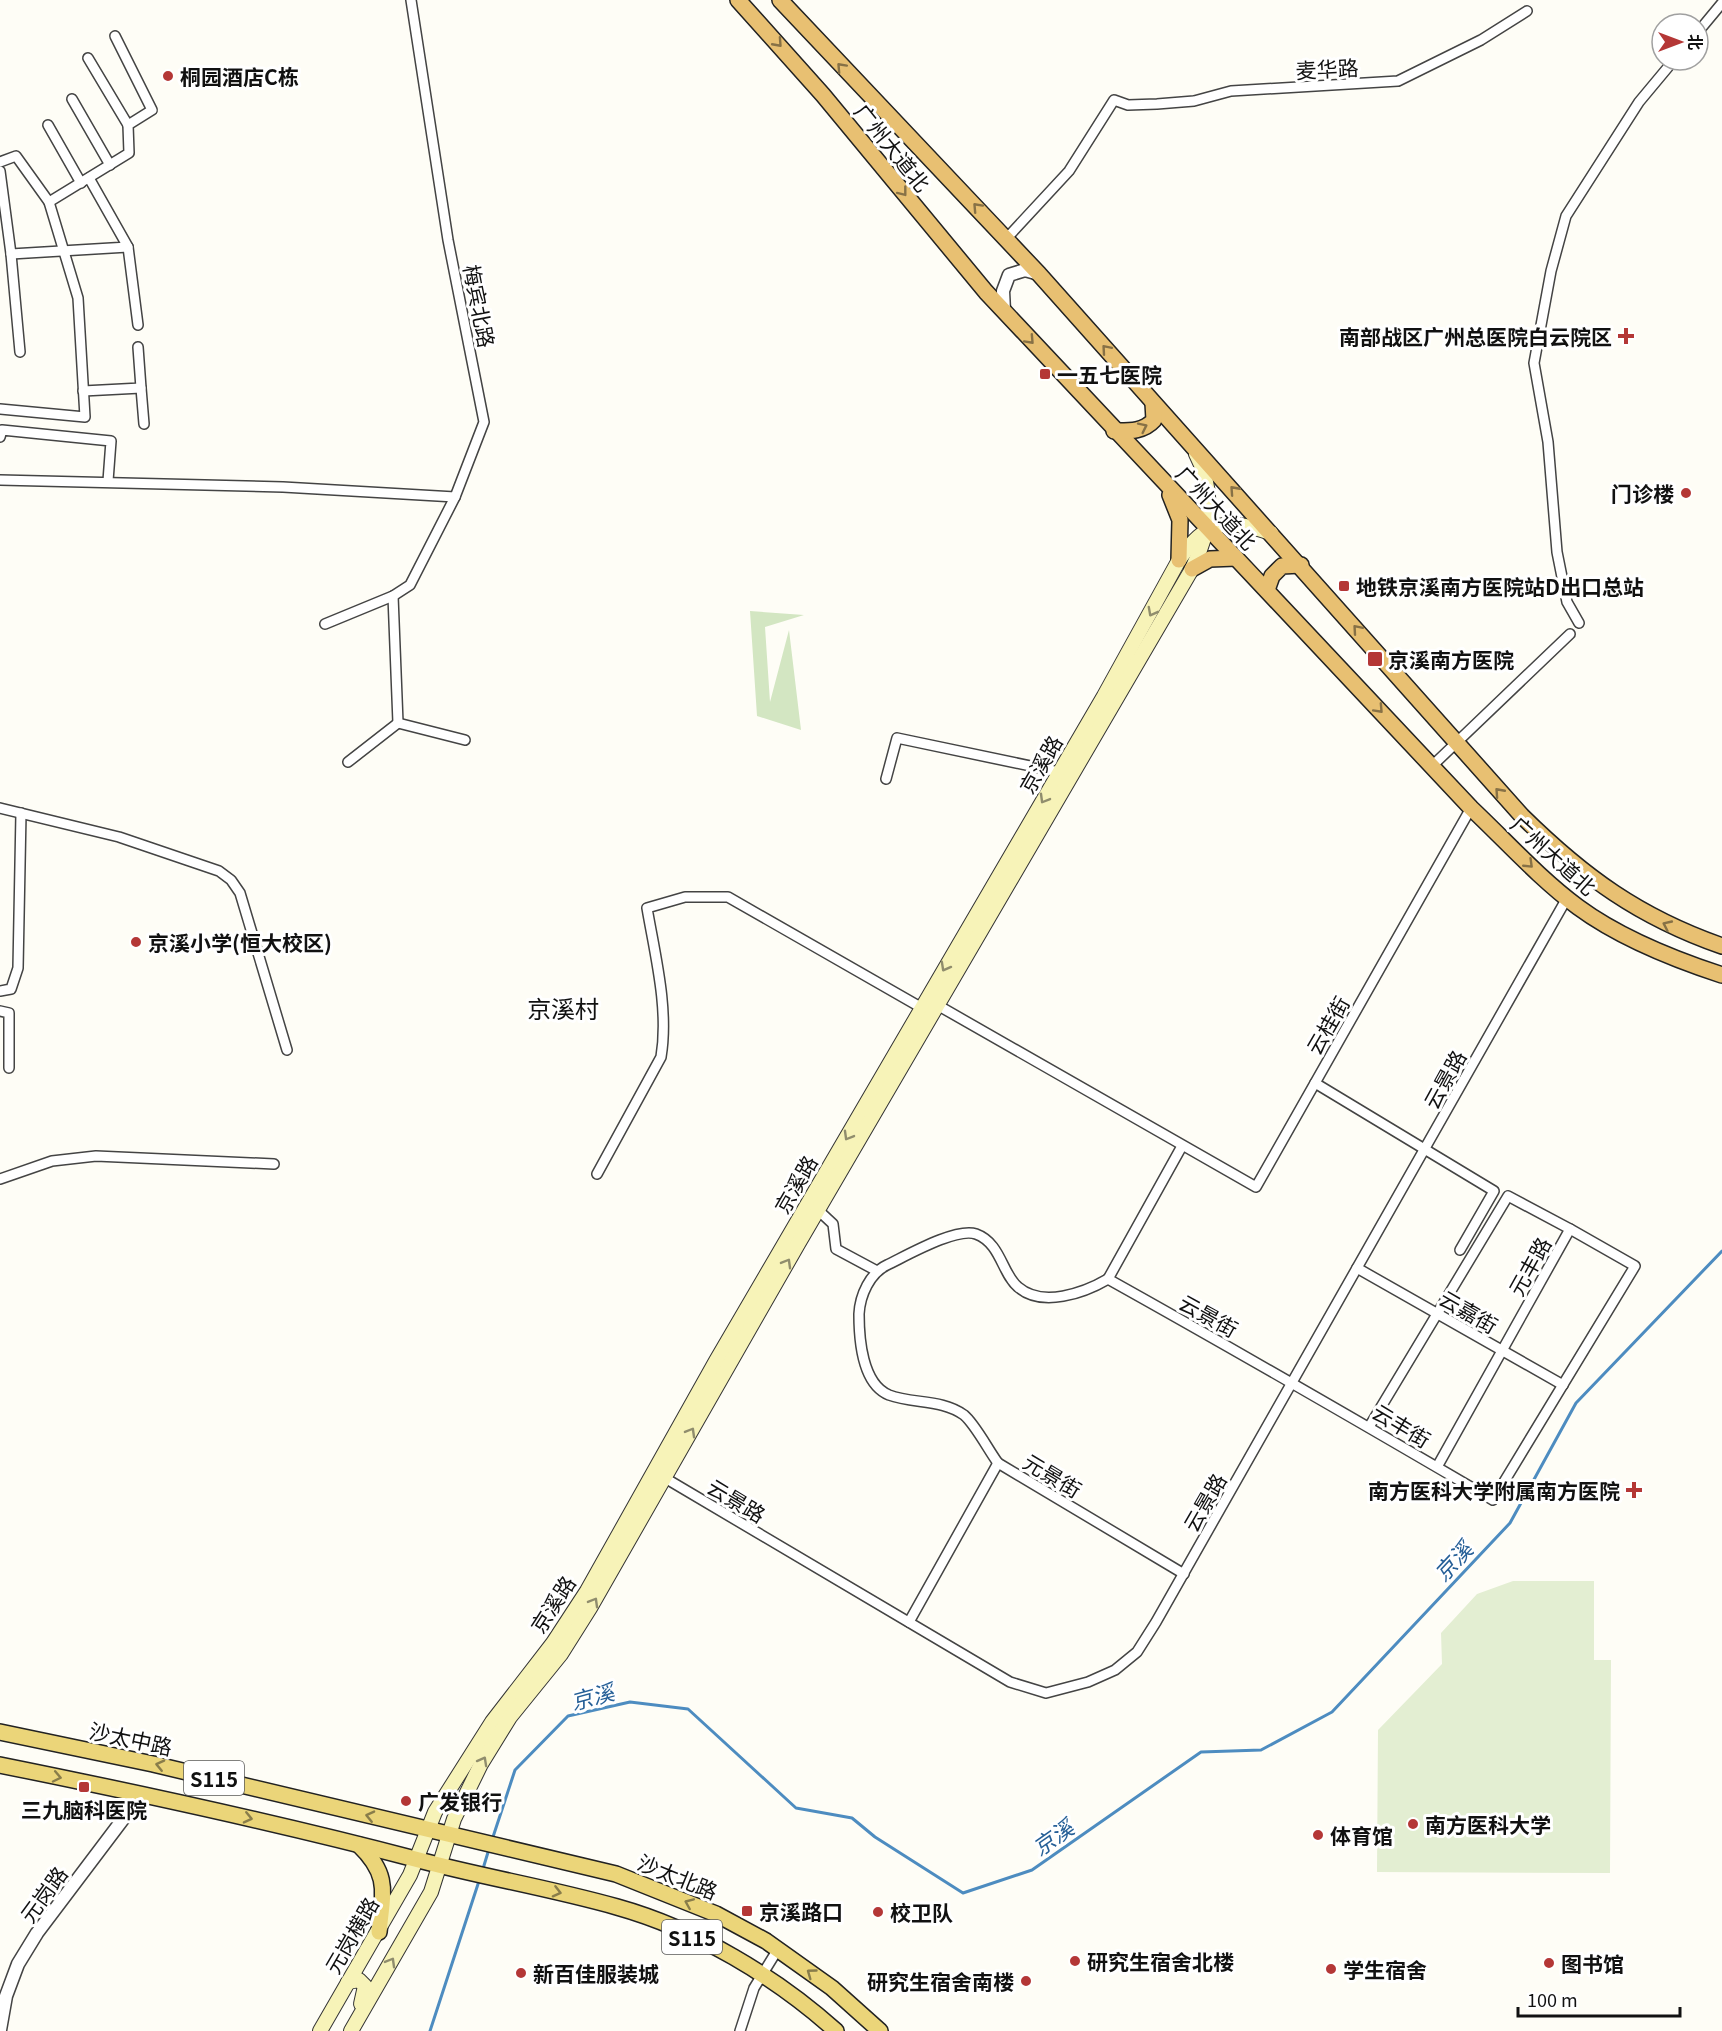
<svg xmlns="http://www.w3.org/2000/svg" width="1722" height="2031" font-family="Georgia,'Noto Sans SC',serif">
	<rect width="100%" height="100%" fill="#fefdf6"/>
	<polygon fill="#d3e6c2" points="750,611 804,615 765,627 770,702 789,630 801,730 757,716"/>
	<polygon fill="#e3eed2" points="1513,1581 1594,1581 1594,1660 1611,1660 1610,1873 1377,1872 1378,1730 1442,1664 1441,1633 1477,1594"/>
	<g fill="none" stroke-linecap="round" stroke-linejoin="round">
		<g stroke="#4d8cc0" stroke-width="3">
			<polyline points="492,1840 515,1770 568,1716 630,1702 688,1709 796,1808 852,1818 875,1837 963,1893 1032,1870 1201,1752 1261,1750 1332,1712 1510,1523 1576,1403 1722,1251"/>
			<polyline points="482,1872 489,1849"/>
			<polyline points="430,2031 479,1881"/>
		</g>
		<g stroke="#444" stroke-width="12">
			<g id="minor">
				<polyline points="1698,32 1722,3"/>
				<polyline points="88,58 128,125"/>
				<polyline points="72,99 110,165"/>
				<polyline points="48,125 81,183"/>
				<polyline points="0,162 16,156 49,202 78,298 85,417 0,409"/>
				<polyline points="0,171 11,254 128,247 89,178"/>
				<polyline points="49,202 129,153 128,125 152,110 115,36"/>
				<polyline points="1006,239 1069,171 1114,100 1128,105 1157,104 1194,101 1231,91 1398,81 1481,40 1527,11"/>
				<polyline points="128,247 138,325"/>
				<polyline points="11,254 20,352"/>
				<polyline points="141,388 144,424"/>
				<polyline points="83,391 141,388 138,347"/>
				<polyline points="0,437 2,430 111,441 108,481"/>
				<polyline points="0,480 283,487 455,497"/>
				<polyline points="393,596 398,723"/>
				<polyline points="1579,623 1567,602 1557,552 1548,442 1534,363 1551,271 1566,216 1639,102 1674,60"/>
				<polyline points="325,624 393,596 410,585 455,497 484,422 448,240 411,0"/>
				<polyline points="398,723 465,740"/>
				<polyline points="348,762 398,723"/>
				<polyline points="1432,766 1570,634"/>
				<polyline points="886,779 897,738 1059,772"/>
				<polyline points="0,808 119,837 219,871 231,880 240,893 287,1050"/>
				<polyline points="0,991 11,989 18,968 21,813"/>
				<polyline points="939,1006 1256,1187 1471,808"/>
				<polyline points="0,1011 9,1013 9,1068"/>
				<polyline points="1315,1083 1494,1191 1460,1250"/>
				<path d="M597,1174L661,1057C669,1009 655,955 647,908L685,897H728L922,1008"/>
				<polyline points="0,1179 52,1161 96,1156 274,1164"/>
				<polyline points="818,1210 833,1224 836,1249 877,1271"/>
				<polyline points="1357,1268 1563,1385"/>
				<path d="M1108,1279C1237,1351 1365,1425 1493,1500L1635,1266L1570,1229L1437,1467"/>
				<polyline points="1108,1279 1182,1146"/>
				<polyline points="1369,1427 1508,1196 1570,1229"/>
				<path d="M998,1463C989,1451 975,1424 964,1415C942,1399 913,1404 889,1395C862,1384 859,1338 859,1314C860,1295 870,1273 887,1265C906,1256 956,1227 976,1234C1001,1243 1002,1274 1018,1287C1042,1308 1084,1293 1108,1279"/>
				<polyline points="665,1478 1010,1682 1046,1693 1088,1682 1115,1670 1137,1652 1156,1622 1567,898"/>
				<polyline points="909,1622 998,1463 1184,1574"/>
				<polyline points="740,2031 754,1988 778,1949"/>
			</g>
		</g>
		<g stroke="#444" stroke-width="15">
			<g id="tertiary">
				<polyline points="1004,311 1003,291 1009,275 1025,270 1039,274"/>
				<polyline points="0,2030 6,1996 18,1964 37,1933 142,1794"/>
			</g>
		</g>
		<g stroke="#333" stroke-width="16">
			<g id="secondary">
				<polyline points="348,1982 359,1980 365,1986 361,2004"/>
				<path d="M320,2031L410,1875L435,1812L492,1722L553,1643L587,1591L716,1361L1104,696L1179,560C1206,520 1226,518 1271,533"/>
				<path d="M351,2031L431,1892L454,1819L481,1764L510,1717L561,1654L590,1608L798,1244L1192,569C1210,533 1216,491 1196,454"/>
			</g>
		</g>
		<g stroke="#222" stroke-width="18">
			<g id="primary">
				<polyline points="0,1732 153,1764 616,1874 716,1914 766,1941 832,1988 880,2031"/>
				<path d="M0,1765C139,1793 278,1823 415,1859C482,1877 550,1888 617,1907C696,1929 776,1977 836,2031"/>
				<path d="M359,1845C390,1875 383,1892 379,1932"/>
			</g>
		</g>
		<g stroke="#222" stroke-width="18">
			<g id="trunk">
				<path d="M738,0L823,95L986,292L1471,808C1506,841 1539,878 1578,907C1620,938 1673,959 1722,975"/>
				<path d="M780,0L1039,274L1522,816C1584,877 1639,917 1722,946"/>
				<path d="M1114,431C1129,431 1143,432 1154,420L1153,403"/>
				<polyline points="1170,495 1180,520 1179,560"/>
				<polyline points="1192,569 1210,559 1236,558"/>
				<polyline points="1267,590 1272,576 1282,566 1301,565"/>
			</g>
		</g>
		<use href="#minor" stroke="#fff" stroke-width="9"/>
		<use href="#tertiary" stroke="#fff" stroke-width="12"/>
		<use href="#secondary" stroke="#f7f3b8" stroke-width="14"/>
		<use href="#primary" stroke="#ebd579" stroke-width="15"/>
		<use href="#trunk" stroke="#e8c072" stroke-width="15"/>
	</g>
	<defs><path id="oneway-chevron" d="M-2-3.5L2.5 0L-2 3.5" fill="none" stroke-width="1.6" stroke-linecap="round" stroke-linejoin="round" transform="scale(1.5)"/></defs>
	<g stroke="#877146">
		<use href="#oneway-chevron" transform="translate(778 43) rotate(48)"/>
		<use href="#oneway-chevron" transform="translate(841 67) rotate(-133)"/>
		<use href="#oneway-chevron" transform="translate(903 192) rotate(52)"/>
		<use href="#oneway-chevron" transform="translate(977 207) rotate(-133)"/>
		<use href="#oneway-chevron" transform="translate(1030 340) rotate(47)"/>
		<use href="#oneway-chevron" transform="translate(1106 349) rotate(-131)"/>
		<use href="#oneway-chevron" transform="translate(1143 427) rotate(-26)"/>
		<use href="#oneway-chevron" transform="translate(1234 490) rotate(-132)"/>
		<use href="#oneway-chevron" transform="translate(1357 629) rotate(-131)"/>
		<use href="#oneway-chevron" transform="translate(1379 709) rotate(47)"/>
		<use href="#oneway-chevron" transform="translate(1499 792) rotate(-132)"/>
		<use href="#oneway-chevron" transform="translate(1529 864) rotate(44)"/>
		<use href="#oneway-chevron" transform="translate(1667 925) rotate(-155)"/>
	</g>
	<g stroke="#908d6d">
		<use href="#oneway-chevron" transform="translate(1152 612) rotate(118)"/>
		<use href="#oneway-chevron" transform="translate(1044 799) rotate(120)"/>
		<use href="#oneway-chevron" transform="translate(945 967) rotate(119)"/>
		<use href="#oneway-chevron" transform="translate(848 1136) rotate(120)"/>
		<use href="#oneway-chevron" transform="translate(787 1263) rotate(-60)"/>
		<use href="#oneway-chevron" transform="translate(691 1432) rotate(-60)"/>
		<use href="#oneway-chevron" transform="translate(594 1602) rotate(-60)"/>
		<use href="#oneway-chevron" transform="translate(483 1761) rotate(-61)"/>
		<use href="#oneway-chevron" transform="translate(391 1962) rotate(-60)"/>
	</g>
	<g stroke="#897d4a">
		<use href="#oneway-chevron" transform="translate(160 1765) rotate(-167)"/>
		<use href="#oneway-chevron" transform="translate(57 1777) rotate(12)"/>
		<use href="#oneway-chevron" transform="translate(370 1816) rotate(-167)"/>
		<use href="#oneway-chevron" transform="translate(248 1818) rotate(13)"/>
		<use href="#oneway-chevron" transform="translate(557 1892) rotate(14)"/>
		<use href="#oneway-chevron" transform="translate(689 1903) rotate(-157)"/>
		<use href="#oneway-chevron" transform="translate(811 1973) rotate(-144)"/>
	</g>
	<g fill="#b43736" stroke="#fff" stroke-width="2">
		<circle cx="168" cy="76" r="6"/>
		<path d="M1623 327h6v6h6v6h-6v6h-6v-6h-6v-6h6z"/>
		<rect x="1039" y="368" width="12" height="12" rx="3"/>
		<circle cx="1686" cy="493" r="6"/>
		<rect x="1338" y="580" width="12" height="12" rx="3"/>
		<rect x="1367" y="651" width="16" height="16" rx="3"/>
		<circle cx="136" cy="942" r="6"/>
		<path d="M1631 1481h6v6h6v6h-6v6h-6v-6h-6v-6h6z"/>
		<rect x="78" y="1781" width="12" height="12" rx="3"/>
		<circle cx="406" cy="1801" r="6"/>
		<circle cx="1413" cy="1824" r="6"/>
		<circle cx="1318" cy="1835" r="6"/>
		<rect x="741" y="1905" width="12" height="12" rx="3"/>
		<circle cx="878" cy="1912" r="6"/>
		<circle cx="1075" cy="1961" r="6"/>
		<circle cx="1549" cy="1963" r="6"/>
		<circle cx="1331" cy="1969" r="6"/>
		<circle cx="521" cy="1973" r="6"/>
		<circle cx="1026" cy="1981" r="6"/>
	</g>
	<g text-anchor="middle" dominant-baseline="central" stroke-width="6" stroke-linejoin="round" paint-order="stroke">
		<g fill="#fff" stroke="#585858" stroke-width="1.5">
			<rect x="184" y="1761" width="60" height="34" rx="4.5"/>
			<rect x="662" y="1920" width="60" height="34" rx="4.5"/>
		</g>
		<g font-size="20" font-weight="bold" fill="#111">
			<text x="214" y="1778">S115</text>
			<text x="692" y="1937">S115</text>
		</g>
		<g font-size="21" fill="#111" stroke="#fff">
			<text transform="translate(1327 68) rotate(-3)">麦华路</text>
			<text transform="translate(893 147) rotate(51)">广州大道北</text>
			<text transform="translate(480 306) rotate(79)">梅宾北路</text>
			<text transform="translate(1217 507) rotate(47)">广州大道北</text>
			<text transform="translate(1040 764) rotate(-60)">京溪路</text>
			<text transform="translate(1554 855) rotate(42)">广州大道北</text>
			<text transform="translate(1327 1025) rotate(-60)">云桂街</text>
			<text transform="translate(1444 1079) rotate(-61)">云景路</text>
			<text transform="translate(795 1184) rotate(-60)">京溪路</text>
			<text transform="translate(1529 1266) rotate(-61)">元丰路</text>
			<text transform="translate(1469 1311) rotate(30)">云嘉街</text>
			<text transform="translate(1209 1315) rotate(29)">云景街</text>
			<text transform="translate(1402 1425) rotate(31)">云丰街</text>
			<text transform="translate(1053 1475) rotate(31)">元景街</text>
			<text transform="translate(737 1500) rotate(31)">云景路</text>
			<text transform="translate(1204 1502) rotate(-60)">云景路</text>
			<text transform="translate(552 1604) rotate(-57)">京溪路</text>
			<text transform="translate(131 1738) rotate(12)">沙太中路</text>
			<text transform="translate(678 1876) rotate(22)">沙太北路</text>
			<text transform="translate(43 1894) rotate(-54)">元岗路</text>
			<text transform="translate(351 1935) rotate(-60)">元岗横路</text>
		</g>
		<g font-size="21" font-weight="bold" fill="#111" stroke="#fff" text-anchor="start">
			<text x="180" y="76">桐园酒店C栋</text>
			<text x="1612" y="336" text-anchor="end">南部战区广州总医院白云院区</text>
			<text x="1057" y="374">一五七医院</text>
			<text x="1674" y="493" text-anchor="end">门诊楼</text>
			<text x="1356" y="586">地铁京溪南方医院站D出口总站</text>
			<text x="1388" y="659">京溪南方医院</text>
			<text x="148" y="942">京溪小学(恒大校区)</text>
			<text x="1620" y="1490" text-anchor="end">南方医科大学附属南方医院</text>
			<text x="418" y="1801">广发银行</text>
			<text x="84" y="1809" text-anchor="middle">三九脑科医院</text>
			<text x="1425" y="1824">南方医科大学</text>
			<text x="1330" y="1835">体育馆</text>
			<text x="759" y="1911">京溪路口</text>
			<text x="890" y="1912">校卫队</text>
			<text x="1087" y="1961">研究生宿舍北楼</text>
			<text x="1561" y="1963">图书馆</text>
			<text x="1343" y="1969">学生宿舍</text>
			<text x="533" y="1973">新百佳服装城</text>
			<text x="1014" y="1981" text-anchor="end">研究生宿舍南楼</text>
		</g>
		<g font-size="22" font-style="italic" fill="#255f97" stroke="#fff">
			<text transform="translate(1452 1560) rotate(-47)">京溪</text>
			<text transform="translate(592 1695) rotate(-15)">京溪</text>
			<text transform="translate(1052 1836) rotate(-35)">京溪</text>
		</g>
		<g font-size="24" fill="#111" stroke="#fff">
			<text x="563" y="1007">京溪村</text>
		</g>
	</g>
	<g transform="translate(1680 42) rotate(90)"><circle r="28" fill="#ffffff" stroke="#a0a0a0" stroke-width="1.5"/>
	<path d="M0-4.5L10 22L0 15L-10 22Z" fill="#b43736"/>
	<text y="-9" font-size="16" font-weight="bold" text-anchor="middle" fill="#111111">北</text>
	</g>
	<path d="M1518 2007v9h162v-9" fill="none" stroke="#111111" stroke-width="3"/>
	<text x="1527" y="2007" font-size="18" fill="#111111" stroke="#ffffff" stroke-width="4.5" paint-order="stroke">100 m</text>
</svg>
